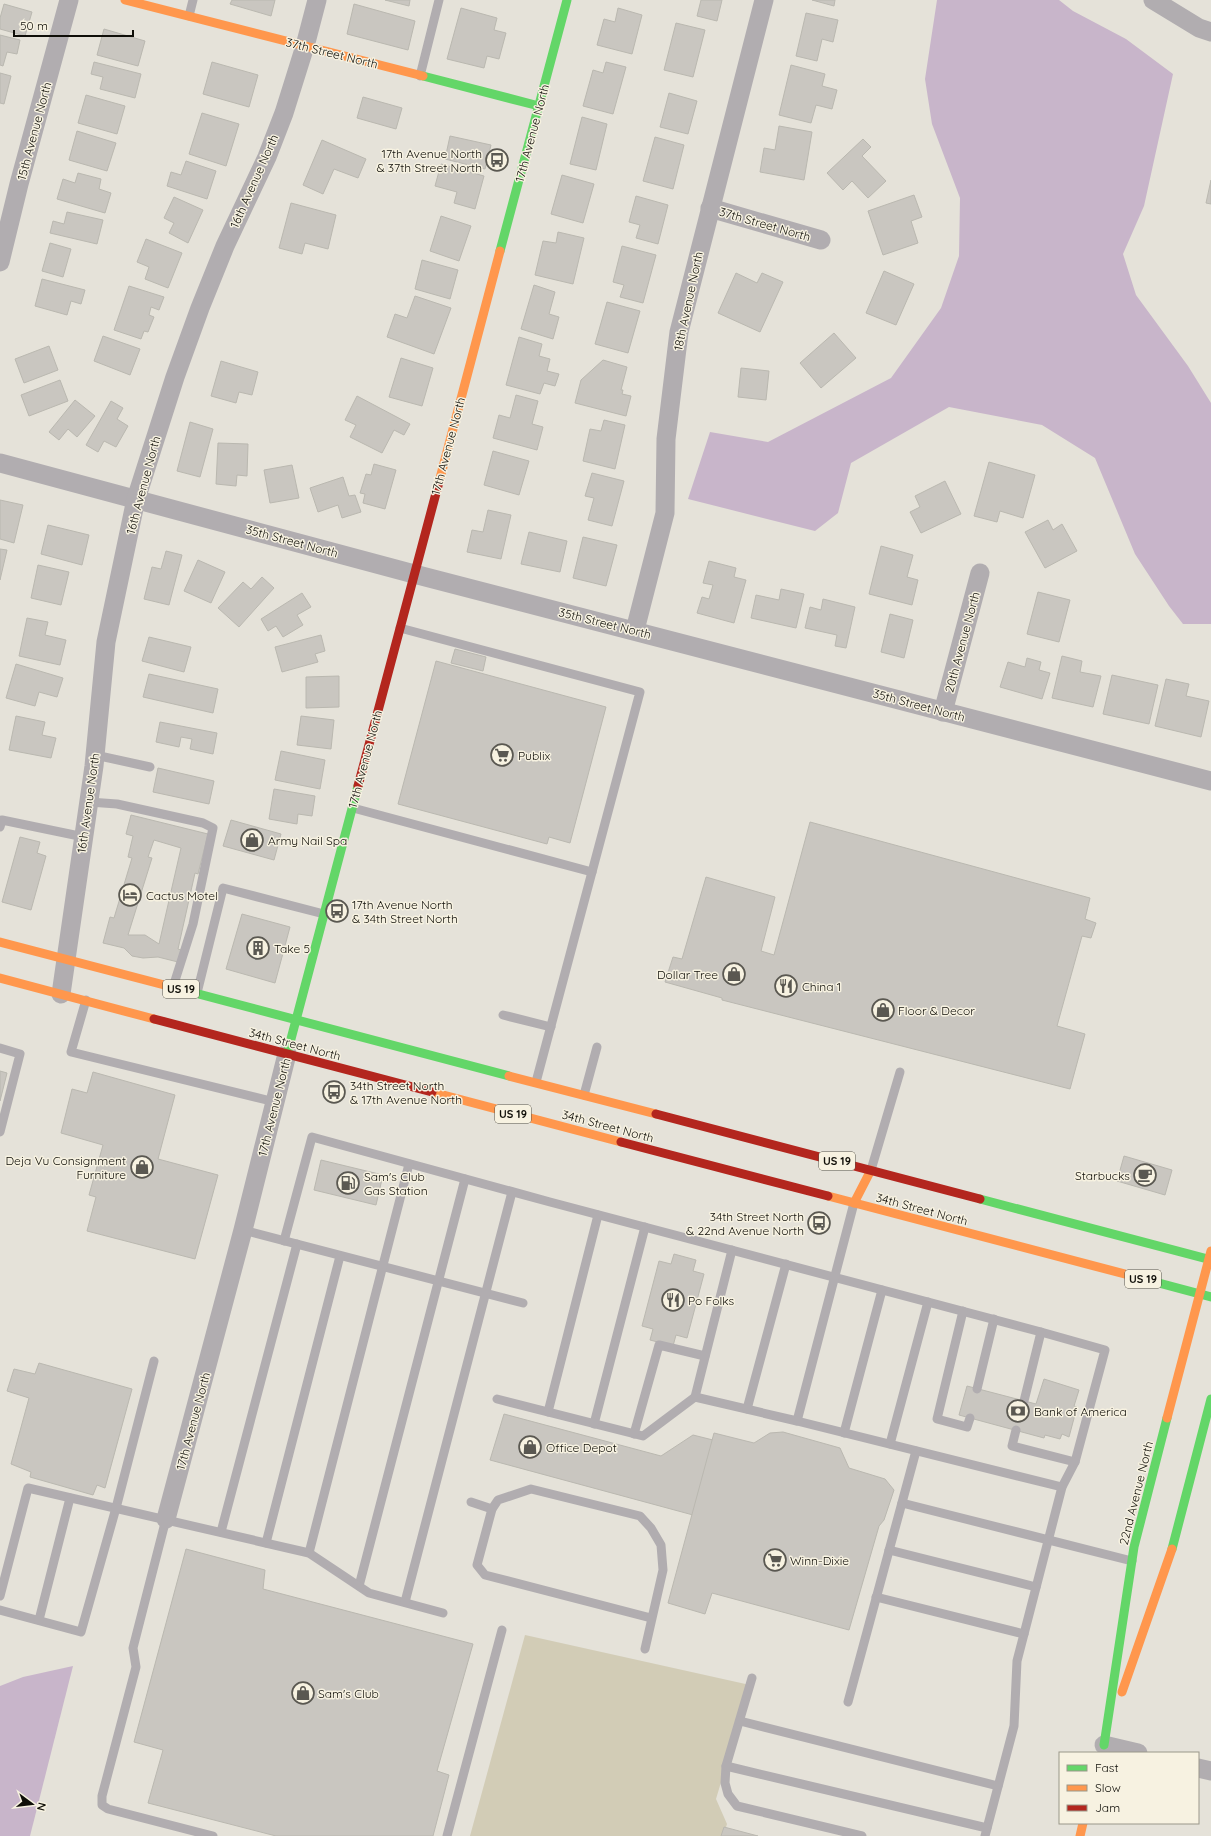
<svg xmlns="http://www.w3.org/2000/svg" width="1211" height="1836" font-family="Quicksand,sans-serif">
	<rect width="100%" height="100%" fill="#e5e2d9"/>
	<polygon fill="#d2ccb6" points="525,1635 750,1685 716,1799 727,1824 723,1836 470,1836"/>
	<g fill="#c8b5ca">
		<polygon points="937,0 1059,0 1073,11 1126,39 1173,74 1144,206 1123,254 1136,295 1188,366 1211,403 1211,624 1183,624 1169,606 1135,554 1095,458 1042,425 949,407 851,463 838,513 815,531 688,499 710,432 768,442 891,378 941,308 959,256 960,198 932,124 925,79"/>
		<polygon points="73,1666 30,1836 0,1836 0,1686 23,1677"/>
	</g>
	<g fill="#c9c6c0" stroke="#bab8b0" fill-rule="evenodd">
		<polygon points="232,0 275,0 271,16 230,4"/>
		<polygon points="385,0 410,0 409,6"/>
		<polygon points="701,0 722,0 717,21 697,16"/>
		<polygon points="812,0 835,0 834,6"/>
		<polygon points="4,4 32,12 25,36 0,29 0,18"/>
		<polygon points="354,4 415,21 408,50 347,34"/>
		<polygon points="461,8 497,18 494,30 506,33 499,59 487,56 484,68 447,59"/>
		<polygon points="618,8 642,15 632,54 597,45 604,19 615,22"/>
		<polygon points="806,13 838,20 833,42 822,39 817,61 796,56"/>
		<polygon points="676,23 705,30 693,77 664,70"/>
		<polygon points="104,29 145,41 138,66 97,55"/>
		<polygon points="0,35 20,40 17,54 7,52 3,66 0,65"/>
		<polygon points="94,62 141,74 135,98 100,89 103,77 91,74"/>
		<polygon points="212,62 258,75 249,107 203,94"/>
		<polygon points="606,62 626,67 613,114 583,106 593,70 603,73"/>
		<polygon points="791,65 825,74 822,86 837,90 832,109 816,105 811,123 779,115"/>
		<polygon points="0,73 11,76 4,104 0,103"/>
		<polygon points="669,93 697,101 688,134 660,127"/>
		<polygon points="86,95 125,106 117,134 78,123"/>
		<polygon points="363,97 402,108 396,129 357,118"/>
		<polygon points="202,113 239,124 226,166 189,154"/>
		<polygon points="582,117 607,124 596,170 570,164"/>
		<polygon points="779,126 812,132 804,180 760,172 764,148 775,150"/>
		<polygon points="77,131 116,143 107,171 69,160"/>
		<polygon points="450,136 491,145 485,169 445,159"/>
		<polygon points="655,137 684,145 673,189 643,181"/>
		<polygon points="863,139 871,147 862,156 886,181 868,198 852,181 843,190 827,173"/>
		<polygon points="322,140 366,159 358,178 334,169 323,194 303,185"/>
		<polygon points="186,161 216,171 207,199 167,186 171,172 181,175"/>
		<polygon points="441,164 484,176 475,209 454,203 457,192 435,186"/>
		<polygon points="78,173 101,179 99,189 111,193 105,213 57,199 63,179 75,183"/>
		<polygon points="562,175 594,184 583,223 551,214"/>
		<polygon points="1211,180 1211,204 1206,203"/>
		<polygon points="914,195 922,217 911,221 918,243 883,255 868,211"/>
		<polygon points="636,196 668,205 658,244 636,238 640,225 629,222"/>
		<polygon points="174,197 203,210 188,243 169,233 174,223 164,218"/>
		<polygon points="291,203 336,215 328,249 305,243 302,254 279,248"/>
		<polygon points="67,212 103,220 97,244 50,233 53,221 64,224"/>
		<polygon points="441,216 471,226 459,261 430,251"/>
		<polygon points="558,232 584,238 573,284 535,275 543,241 556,243"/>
		<polygon points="146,239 182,253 168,288 145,279 149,267 137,262"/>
		<polygon points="50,243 71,249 63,277 42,271"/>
		<polygon points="622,246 656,255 643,303 620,297 624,285 613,282"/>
		<polygon points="422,260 458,270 450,299 415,289"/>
		<polygon points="884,271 914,284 896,325 866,313"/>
		<polygon points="736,273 757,283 762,273 783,282 760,332 718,313"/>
		<polygon points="42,279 85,290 81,304 71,301 67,315 35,306"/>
		<polygon points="534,285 555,292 549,314 559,317 553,339 521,329"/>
		<polygon points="129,286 164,297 159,310 151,307 149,315 154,317 148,332 144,331 141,339 114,330"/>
		<polygon points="415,296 451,308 434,354 387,337 395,314 407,318"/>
		<polygon points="607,302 640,311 628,353 595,344"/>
		<polygon points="834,333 856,358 821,388 800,363"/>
		<polygon points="103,336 140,349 130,375 94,361"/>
		<polygon points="519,337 542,344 539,356 550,359 547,371 559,374 555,386 544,383 540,394 506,385"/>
		<polygon points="49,346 58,370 24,383 15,359"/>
		<polygon points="401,358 433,368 422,406 389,397"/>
		<polygon points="603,360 627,367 621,390 623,390 622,394 631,396 626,416 575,403 581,380"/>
		<polygon points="221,361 258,372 252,395 239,392 236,403 211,396"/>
		<polygon points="741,368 769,371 766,400 738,397"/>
		<polygon points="60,380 68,401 29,416 21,395"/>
		<polygon points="516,395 538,401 532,424 543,427 537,450 493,438 499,415 510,418"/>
		<polygon points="357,396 410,424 404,435 394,430 382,453 350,437 356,425 345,420"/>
		<polygon points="75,400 95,416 77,437 68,429 59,440 49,432"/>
		<polygon points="111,401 123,408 117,419 128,426 116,447 104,441 98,452 86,445"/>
		<polygon points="604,420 625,425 615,469 583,461 590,429 601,431"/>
		<polygon points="190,422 213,429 200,477 177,471"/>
		<polygon points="218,443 248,444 247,476 237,475 236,486 216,484"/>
		<polygon points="493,451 529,461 519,495 484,485"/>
		<polygon points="989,462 1035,475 1023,518 1000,511 997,522 974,516"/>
		<polygon points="374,464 396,470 385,509 363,503 365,494 360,493 366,474 371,475"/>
		<polygon points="292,465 299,498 270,503 264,470"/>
		<polygon points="592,473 624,481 612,526 588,520 594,498 585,496"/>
		<polygon points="343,477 349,496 355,495 361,512 342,518 338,505 318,512 310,488"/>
		<polygon points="945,481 961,514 921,533 910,512 920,507 915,496"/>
		<polygon points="0,500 23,505 14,543 0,539"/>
		<polygon points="488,510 511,515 501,559 467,552 472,530 483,532"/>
		<polygon points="1048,520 1053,530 1062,524 1077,551 1045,568 1025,532"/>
		<polygon points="48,525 89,535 82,565 41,554"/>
		<polygon points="529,532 567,541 560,572 521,564"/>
		<polygon points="583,537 617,545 606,586 573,578"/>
		<polygon points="881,546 913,555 907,577 918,580 912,605 869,594"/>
		<polygon points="0,549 7,550 0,580"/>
		<polygon points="166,551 182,555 169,605 144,599 152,567 161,569"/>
		<polygon points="198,560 225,572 211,603 184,591"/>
		<polygon points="709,561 736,568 734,577 746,580 734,623 697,613 702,597 709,599 713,585 703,583"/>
		<polygon points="38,565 69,572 61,605 31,598"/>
		<polygon points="262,577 274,588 239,627 218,608 243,582 251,589"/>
		<polygon points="781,589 804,594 796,628 751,618 756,595 779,600"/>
		<polygon points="1038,592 1070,600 1059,642 1027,634"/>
		<polygon points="302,593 311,607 297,615 303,625 283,637 276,626 268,631 261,619"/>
		<polygon points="823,599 855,607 846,648 835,646 837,635 805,628 810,607 821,610"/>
		<polygon points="890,614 913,620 904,658 881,652"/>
		<polygon points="27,618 48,622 45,635 66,640 60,665 19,656"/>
		<polygon points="321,635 325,651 315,654 318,662 282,672 275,647"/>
		<polygon points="149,637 191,647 184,672 142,661"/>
		<polygon points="455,649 486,657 483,671 451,663"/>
		<polygon points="1062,656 1082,661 1080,672 1101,676 1093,707 1052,698"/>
		<polygon points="1027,658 1041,662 1039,670 1050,673 1042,699 1000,687 1008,662 1025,667"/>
		<polygon points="436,661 606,707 570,843 549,837 547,844 398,804"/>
		<polygon points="16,664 63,678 57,697 39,692 35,706 6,698"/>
		<polygon points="149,674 218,689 213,713 143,697"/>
		<polygon points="1112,675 1158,685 1149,724 1103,714"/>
		<polygon points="339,676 339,707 306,708 306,677"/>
		<polygon points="1166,679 1189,684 1186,696 1209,701 1201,737 1155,726"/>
		<polygon points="16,716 45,722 42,735 56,738 51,758 9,750"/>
		<polygon points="301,716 334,720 331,749 297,745"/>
		<polygon points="160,722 217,733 213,754 190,749 192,739 181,737 179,747 156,742"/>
		<polygon points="281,751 325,760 320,789 275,780"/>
		<polygon points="158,768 214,781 209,804 153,792"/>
		<polygon points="274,789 315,796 312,816 298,814 297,824 269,819"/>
		<path d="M131,815L208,834L198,874L195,873L178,949L181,950L178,962L158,957L143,958L132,956L124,948L103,943L110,917L114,918L132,858L128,857L133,836L126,834ZM154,840L181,848L159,944L145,935H128L152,858L148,857Z"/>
		<polygon points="231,820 281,834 274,860 223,846"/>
		<polygon points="810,822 1090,898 1085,919 1096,923 1091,938 1082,936 1057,1026 1085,1034 1070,1089 722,1000 722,998 665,982 673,957 682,959 706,877 775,897 761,951 774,955"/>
		<polygon points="20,837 40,842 37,853 46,856 31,910 2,902"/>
		<polygon points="242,914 290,927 275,983 226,969"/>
		<polygon points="0,1071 7,1073 0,1101"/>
		<polygon points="93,1072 175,1095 158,1159 218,1175 195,1259 87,1231 96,1197 89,1195 103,1145 61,1133 72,1089 87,1093"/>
		<polygon points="1124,1156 1172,1170 1165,1195 1117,1181"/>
		<polygon points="321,1160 383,1175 376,1205 314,1190"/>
		<polygon points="674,1254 696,1260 693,1271 704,1274 687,1338 676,1335 673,1346 650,1340 653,1329 642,1326 659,1261 671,1264"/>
		<polygon points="39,1363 132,1389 105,1488 97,1485 93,1495 30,1477 31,1472 11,1464 29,1398 7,1391 14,1369 35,1374"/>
		<polygon points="1044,1379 1079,1390 1074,1406 1077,1407 1069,1437 1062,1434 1060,1439 1045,1435 1044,1438 959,1415 967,1386 1036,1404"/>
		<polygon points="504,1414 661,1456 693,1435 713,1440 693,1515 490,1460"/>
		<polygon points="783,1432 840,1448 849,1468 885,1479 894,1490 884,1520 879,1526 849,1630 712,1593 705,1614 668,1603 714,1433 754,1443 770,1433"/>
		<polygon points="186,1549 265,1570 263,1589 473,1644 437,1771 449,1775 433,1836 276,1836 148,1803 163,1750 134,1742"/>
		<polygon points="724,1827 758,1836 721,1836"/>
	</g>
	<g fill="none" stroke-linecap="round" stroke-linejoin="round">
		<g stroke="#b1adb0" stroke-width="9">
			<polyline points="189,16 193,0"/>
			<polyline points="420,76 439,0"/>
			<polyline points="400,628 640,692 536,1082"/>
			<polyline points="95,755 150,767"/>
			<polyline points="89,802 117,804 203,823 213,828 193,924 173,987"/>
			<polyline points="353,808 592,872"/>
			<polyline points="0,827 2,820 84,837"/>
			<polyline points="197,993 223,888 324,914"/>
			<polyline points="86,1000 71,1052 275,1102"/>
			<polyline points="503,1015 551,1027"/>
			<polyline points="0,1048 20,1054 0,1132"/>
			<polyline points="584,1095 597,1047"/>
			<polyline points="871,1170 900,1072"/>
			<polyline points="243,1230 523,1303"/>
			<polyline points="284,1241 312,1137 550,1202 1041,1332 1105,1350 1075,1462 1062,1487 1017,1661 1014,1726 985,1836"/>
			<polyline points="963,1311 937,1419 967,1427 970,1418"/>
			<polyline points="977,1389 994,1319"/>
			<polyline points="695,1397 732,1250"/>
			<polyline points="497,1399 643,1436 695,1397 797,1421 854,1203"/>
			<polyline points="1024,1401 1041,1332"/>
			<polyline points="747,1409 786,1264"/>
			<polyline points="548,1412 598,1215"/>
			<polyline points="797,1421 1062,1487"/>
			<polyline points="594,1424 645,1227"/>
			<polyline points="1016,1430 1012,1446 1075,1462"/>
			<polyline points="844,1433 882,1290"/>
			<polyline points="634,1434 659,1345 705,1356"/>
			<polyline points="890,1444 928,1302"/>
			<polyline points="471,1502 492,1509"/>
			<polyline points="902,1503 1132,1561"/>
			<polyline points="166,1519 133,1648 136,1667 102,1796 102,1805 108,1809 213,1836"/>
			<polyline points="221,1532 297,1244"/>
			<polyline points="266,1543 340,1256"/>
			<polyline points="889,1550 1036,1587"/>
			<polyline points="309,1553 409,1164"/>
			<polyline points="359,1586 465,1179"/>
			<polyline points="0,1596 28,1488 309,1553 369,1593 443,1613"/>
			<polyline points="876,1597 1024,1634"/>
			<polyline points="405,1602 512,1192"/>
			<polyline points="0,1610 81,1632 116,1508 154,1361"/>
			<polyline points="39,1620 70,1498"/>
			<polyline points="645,1649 663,1570 661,1545 651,1528 640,1516 531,1489 498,1500 492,1509 477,1565 485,1575 651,1618"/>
			<polyline points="752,1678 726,1766 725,1783 728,1794 737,1806 862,1836"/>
			<polyline points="848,1702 916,1451"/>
			<polyline points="740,1721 998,1786"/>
			<polyline points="726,1766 987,1828"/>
			<polyline points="447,1836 502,1630"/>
		</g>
		<g stroke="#b1adb0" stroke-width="19">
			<polyline points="1153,0 1199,28 1211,32"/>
			<polyline points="710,208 821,240"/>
			<polyline points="0,262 19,184 69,0"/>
			<polyline points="0,463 414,574 1211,781"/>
			<polyline points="635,630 665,513 666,439 679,332 764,0"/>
			<polyline points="943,712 980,573"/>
			<polyline points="61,994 94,766 106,642 136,499 175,377 200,308 225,246 267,157 284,113 305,46 317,0"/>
			<polyline points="166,1519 243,1230 287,1054"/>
			<polyline points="1104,1745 1138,1753"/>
			<polyline points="1198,1768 1211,1771"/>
		</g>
		<g stroke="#63d668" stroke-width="9">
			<polyline points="423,76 539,106"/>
			<polyline points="500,251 567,0"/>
			<polyline points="172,987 509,1076"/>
			<polyline points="287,1054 358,786"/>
			<polyline points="980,1199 1211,1260"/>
			<polyline points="1140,1278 1211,1297"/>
			<polyline points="1172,1549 1211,1399"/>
			<polyline points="1104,1745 1134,1547 1167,1418"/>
		</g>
		<g stroke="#ff974d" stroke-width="9">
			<polyline points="125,0 423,76"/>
			<polyline points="439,482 500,251"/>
			<polyline points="0,942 172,987"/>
			<polyline points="0,978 154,1019"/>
			<polyline points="509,1076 656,1114"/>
			<polyline points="432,1092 621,1142"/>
			<polyline points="828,1196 1140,1278"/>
			<polyline points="854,1203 871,1170"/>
			<polyline points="1167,1418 1211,1251"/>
			<polyline points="1122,1692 1172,1549"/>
			<polyline points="1080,1836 1083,1823"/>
		</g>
		<g stroke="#b3261e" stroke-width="9">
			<polyline points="358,786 439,482"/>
			<polyline points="154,1019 432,1092"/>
			<polyline points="656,1114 980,1199"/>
			<polyline points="621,1142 828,1196"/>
		</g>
	</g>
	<defs>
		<g id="bus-ring" transform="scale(1.15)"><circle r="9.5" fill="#f7f2e1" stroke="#5a5851" stroke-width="1.5"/><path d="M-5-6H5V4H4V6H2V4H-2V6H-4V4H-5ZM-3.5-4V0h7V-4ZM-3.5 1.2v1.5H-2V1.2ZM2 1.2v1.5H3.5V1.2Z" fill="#5a5851"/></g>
		<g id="supermarket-ring" transform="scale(1.15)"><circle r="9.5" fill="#f7f2e1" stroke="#5a5851" stroke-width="1.5"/><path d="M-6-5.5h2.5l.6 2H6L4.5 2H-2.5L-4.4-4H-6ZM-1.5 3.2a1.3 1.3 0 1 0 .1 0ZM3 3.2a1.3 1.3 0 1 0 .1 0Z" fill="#5a5851"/></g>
		<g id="shop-ring" transform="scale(1.15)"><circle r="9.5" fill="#f7f2e1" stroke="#5a5851" stroke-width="1.5"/><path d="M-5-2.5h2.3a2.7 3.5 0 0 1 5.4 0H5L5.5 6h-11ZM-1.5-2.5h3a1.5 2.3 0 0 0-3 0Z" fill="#5a5851"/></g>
		<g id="hotel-ring" transform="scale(1.15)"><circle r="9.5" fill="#f7f2e1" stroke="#5a5851" stroke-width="1.5"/><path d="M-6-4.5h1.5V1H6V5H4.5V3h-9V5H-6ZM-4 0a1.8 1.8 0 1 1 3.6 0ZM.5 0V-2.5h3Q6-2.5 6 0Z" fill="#5a5851"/></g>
		<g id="building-ring" transform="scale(1.15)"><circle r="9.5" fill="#f7f2e1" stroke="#5a5851" stroke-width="1.5"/><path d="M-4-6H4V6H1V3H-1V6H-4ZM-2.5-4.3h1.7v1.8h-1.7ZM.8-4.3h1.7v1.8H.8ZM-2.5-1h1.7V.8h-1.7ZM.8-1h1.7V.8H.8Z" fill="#5a5851"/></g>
		<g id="restaurant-ring" transform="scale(1.15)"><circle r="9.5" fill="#f7f2e1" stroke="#5a5851" stroke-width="1.5"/><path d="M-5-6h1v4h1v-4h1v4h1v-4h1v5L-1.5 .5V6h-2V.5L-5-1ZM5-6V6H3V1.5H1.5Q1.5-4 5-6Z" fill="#5a5851"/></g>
		<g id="cafe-ring" transform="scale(1.15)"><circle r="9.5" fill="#f7f2e1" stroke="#5a5851" stroke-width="1.5"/><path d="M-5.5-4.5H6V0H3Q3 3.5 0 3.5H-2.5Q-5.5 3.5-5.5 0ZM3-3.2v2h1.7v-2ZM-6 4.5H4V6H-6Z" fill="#5a5851"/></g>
		<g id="fuel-ring" transform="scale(1.15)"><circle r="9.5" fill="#f7f2e1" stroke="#5a5851" stroke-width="1.5"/><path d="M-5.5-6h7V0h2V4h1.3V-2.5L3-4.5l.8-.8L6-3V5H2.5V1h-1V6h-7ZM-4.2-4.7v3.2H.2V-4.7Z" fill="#5a5851"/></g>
		<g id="bank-ring" transform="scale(1.15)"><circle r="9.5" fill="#f7f2e1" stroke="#5a5851" stroke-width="1.5"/><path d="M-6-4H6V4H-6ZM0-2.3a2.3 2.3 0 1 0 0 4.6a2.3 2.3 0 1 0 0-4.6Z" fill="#5a5851"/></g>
	</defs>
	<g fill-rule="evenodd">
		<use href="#bus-ring" x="497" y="160"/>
		<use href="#supermarket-ring" x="502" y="755"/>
		<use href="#shop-ring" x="252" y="840"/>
		<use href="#hotel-ring" x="130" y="895"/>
		<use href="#bus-ring" x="337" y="911"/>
		<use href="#building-ring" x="258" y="948"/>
		<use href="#shop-ring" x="734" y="974"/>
		<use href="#restaurant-ring" x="786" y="986"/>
		<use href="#shop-ring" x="883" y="1010"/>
		<use href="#bus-ring" x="334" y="1092"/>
		<use href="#shop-ring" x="142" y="1167"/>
		<use href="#cafe-ring" x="1145" y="1175"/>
		<use href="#fuel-ring" x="348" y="1183"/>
		<use href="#bus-ring" x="819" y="1223"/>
		<use href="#restaurant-ring" x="673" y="1300"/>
		<use href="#bank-ring" x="1018" y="1411"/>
		<use href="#shop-ring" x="530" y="1447"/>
		<use href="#supermarket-ring" x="775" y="1560"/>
		<use href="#shop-ring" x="303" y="1693"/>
	</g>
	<g text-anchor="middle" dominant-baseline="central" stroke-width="3" stroke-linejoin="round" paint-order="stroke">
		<g fill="#f7f2e1" stroke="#555249" stroke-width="1">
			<rect x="163" y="980" width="36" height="18" rx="3"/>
			<rect x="495" y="1105" width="36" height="18" rx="3"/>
			<rect x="819" y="1152" width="36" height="18" rx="3"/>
			<rect x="1125" y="1270" width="36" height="18" rx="3"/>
		</g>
		<g font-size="11" font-weight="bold" fill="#0f0e08">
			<text x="181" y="989">US 19</text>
			<text x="513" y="1114">US 19</text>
			<text x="837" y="1161">US 19</text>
			<text x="1143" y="1279">US 19</text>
		</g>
		<g font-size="12" fill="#0f0e08" stroke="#f7f2e1">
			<text transform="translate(332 53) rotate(14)">37th Street North</text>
			<text transform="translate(34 131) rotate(-75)">15th Avenue North</text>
			<text transform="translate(532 133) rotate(-75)">17th Avenue North</text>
			<text transform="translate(254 181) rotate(-66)">16th Avenue North</text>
			<text transform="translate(765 224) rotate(16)">37th Street North</text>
			<text transform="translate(688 301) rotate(-78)">18th Avenue North</text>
			<text transform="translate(448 446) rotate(-75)">17th Avenue North</text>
			<text transform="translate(143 485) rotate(-75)">16th Avenue North</text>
			<text transform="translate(292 541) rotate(15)">35th Street North</text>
			<text transform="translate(605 623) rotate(14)">35th Street North</text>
			<text transform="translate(962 642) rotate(-75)">20th Avenue North</text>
			<text transform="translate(919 705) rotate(15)">35th Street North</text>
			<text transform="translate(365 759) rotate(-75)">17th Avenue North</text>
			<text transform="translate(88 803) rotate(-82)">16th Avenue North</text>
			<text transform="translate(295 1044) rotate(15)">34th Street North</text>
			<text transform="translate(274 1107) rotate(-76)">17th Avenue North</text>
			<text transform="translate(608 1126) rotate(15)">34th Street North</text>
			<text transform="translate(922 1209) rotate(15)">34th Street North</text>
			<text transform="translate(193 1421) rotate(-75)">17th Avenue North</text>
			<text transform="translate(1136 1493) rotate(-76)">22nd Avenue North</text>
		</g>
		<g font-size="12" fill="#0f0e08" stroke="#f7f2e1" text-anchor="start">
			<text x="482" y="153" text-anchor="end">17th Avenue North<tspan x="482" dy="14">&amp; 37th Street North</tspan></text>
			<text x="518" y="755">Publix</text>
			<text x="268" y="840">Army Nail Spa</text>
			<text x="146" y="895">Cactus Motel</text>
			<text x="352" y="904">17th Avenue North<tspan x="352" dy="14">&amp; 34th Street North</tspan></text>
			<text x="274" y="948">Take 5</text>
			<text x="718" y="974" text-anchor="end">Dollar Tree</text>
			<text x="802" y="986">China 1</text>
			<text x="898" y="1010">Floor &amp; Decor</text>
			<text x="350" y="1085">34th Street North<tspan x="350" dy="14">&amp; 17th Avenue North</tspan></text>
			<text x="126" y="1160" text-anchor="end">Deja Vu Consignment<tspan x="126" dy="14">Furniture</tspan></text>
			<text x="1130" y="1175" text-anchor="end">Starbucks</text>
			<text x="364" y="1176">Sam's Club<tspan x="364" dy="14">Gas Station</tspan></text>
			<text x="804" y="1216" text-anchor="end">34th Street North<tspan x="804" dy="14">&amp; 22nd Avenue North</tspan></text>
			<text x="688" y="1300">Po Folks</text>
			<text x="1034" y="1411">Bank of America</text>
			<text x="546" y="1447">Office Depot</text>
			<text x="790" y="1560">Winn-Dixie</text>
			<text x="318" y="1693">Sam's Club</text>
		</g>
	</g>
	<rect x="1059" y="1752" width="140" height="72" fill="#f7f2e1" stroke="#9a978a"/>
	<rect x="1067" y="1765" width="20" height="6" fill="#63d668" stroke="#9a978a"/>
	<text x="1095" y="1772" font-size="12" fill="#0f0e08">Fast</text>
	<rect x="1067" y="1785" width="20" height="6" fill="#ff974d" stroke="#9a978a"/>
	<text x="1095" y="1792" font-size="12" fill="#0f0e08">Slow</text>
	<rect x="1067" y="1805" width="20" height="6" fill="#b3261e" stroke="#9a978a"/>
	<text x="1095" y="1812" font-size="12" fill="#0f0e08">Jam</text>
	<g transform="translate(32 1804) rotate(105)" stroke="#f7f2e1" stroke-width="3" paint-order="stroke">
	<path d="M0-3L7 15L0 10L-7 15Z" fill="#0f0e08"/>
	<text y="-6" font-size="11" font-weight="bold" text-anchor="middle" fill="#0f0e08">N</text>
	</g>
	<path d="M14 30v6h119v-6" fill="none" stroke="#0f0e08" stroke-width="2"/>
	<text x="20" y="30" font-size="12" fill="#0f0e08" stroke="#f7f2e1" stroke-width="3" paint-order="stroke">50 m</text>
</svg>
